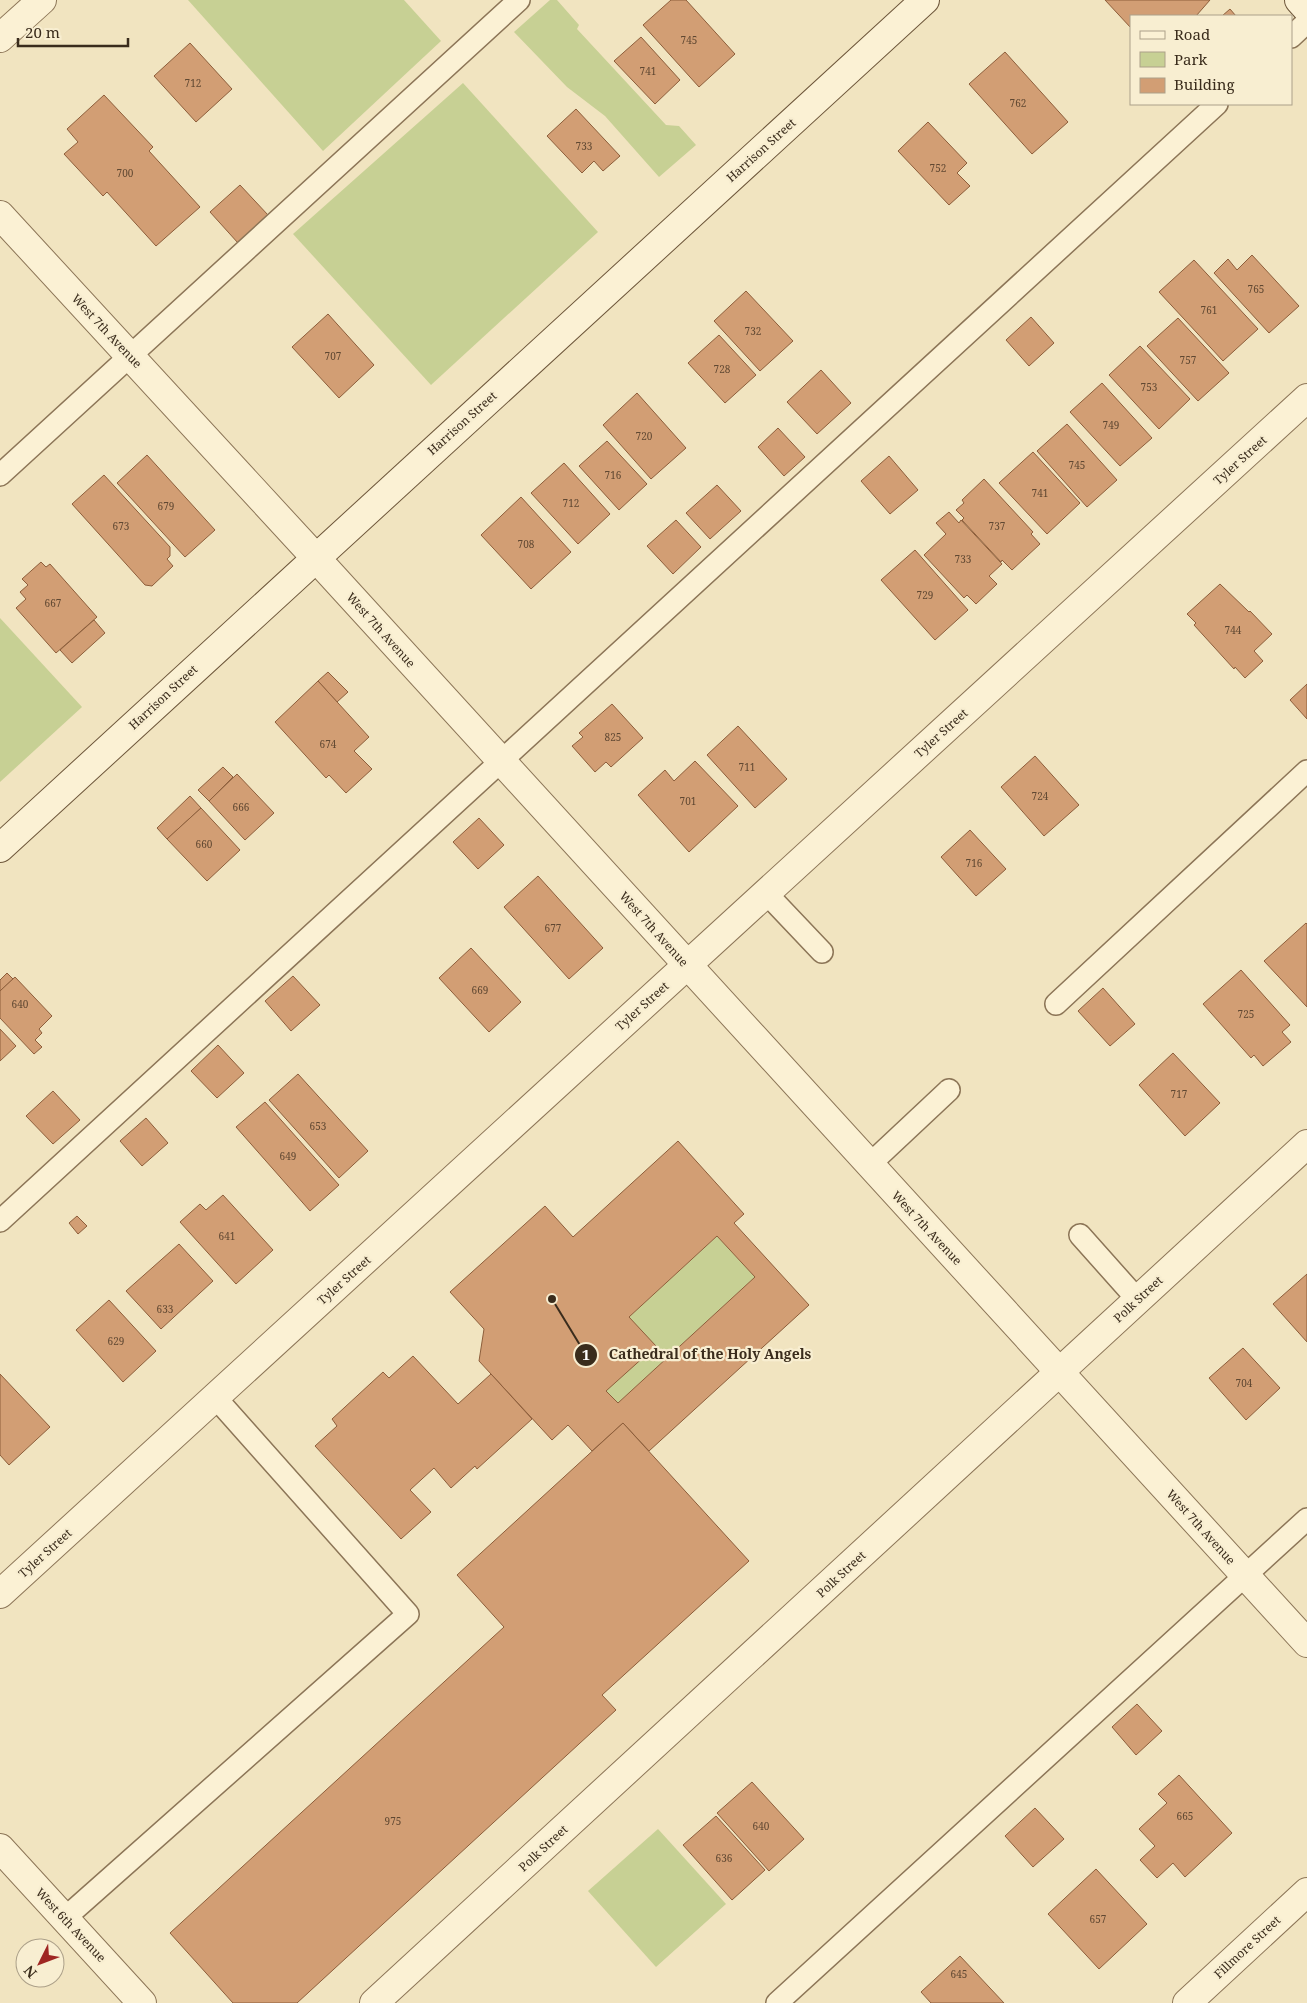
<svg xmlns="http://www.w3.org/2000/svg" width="1307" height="2003" font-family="'Noto Serif',serif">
	<rect width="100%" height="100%" fill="#f1e4c0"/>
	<g fill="#c7d094">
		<polygon points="188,0 404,0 441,41 323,151"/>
		<polygon points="550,0 557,0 579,25 577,29 666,125 679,126 696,145 659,177 605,116 567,87 514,32"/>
		<polygon points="463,83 598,232 431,385 293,234"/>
		<polygon points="0,618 82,707 0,782"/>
		<polygon points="717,1236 755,1277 618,1403 606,1391 629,1317"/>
		<polygon points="658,1829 726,1904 656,1967 588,1891"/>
	</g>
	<g fill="#d29e74" stroke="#8d5e3b" fill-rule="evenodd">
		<polygon points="671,0 686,0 735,54 699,87 643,25"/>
		<polygon points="1105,0 1210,0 1196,16 1131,16 1131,28"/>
		<polygon points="1230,9 1236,16 1222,16"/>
		<polygon points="641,37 680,80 655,104 614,61"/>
		<polygon points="190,43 232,89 196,122 154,76"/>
		<polygon points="1005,52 1068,122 1032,154 969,84"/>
		<polygon points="104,95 153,147 149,151 200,207 156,246 107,192 103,196 64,154 78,142 67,129"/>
		<polygon points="576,109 620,156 603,171 594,161 582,173 547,136"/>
		<polygon points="928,122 967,163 957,173 970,186 949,205 898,151"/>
		<polygon points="240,185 268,215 238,243 210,212"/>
		<polygon points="1252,255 1299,306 1269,333 1214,273 1228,259 1237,270"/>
		<polygon points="1194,260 1258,329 1223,361 1159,292"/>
		<polygon points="746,291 793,341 760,371 714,321"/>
		<polygon points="328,314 374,365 339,398 292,347"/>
		<polygon points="1031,317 1054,343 1029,366 1006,340"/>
		<polygon points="1178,318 1229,373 1198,401 1147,346"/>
		<polygon points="719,335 756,375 725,403 688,363"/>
		<polygon points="1140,346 1190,399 1159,429 1109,375"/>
		<polygon points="821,370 851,403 817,434 787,402"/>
		<polygon points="1102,383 1152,438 1120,466 1070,412"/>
		<polygon points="637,393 686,448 651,479 603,425"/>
		<polygon points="1067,424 1117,480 1087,507 1037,451"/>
		<polygon points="778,428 805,457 784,476 758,447"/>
		<polygon points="607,441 647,484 619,510 579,466"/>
		<polygon points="1033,452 1080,503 1047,534 999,483"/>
		<polygon points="147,455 215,530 185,557 117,483"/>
		<polygon points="889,456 918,490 890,514 861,481"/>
		<polygon points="564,463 610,514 578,544 531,493"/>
		<polygon points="104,475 170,547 170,556 167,559 173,566 152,586 145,585 72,504"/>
		<polygon points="984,479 1033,532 1031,534 1040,544 1012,570 1002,560 1001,562 962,520 964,518 956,510 964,503 962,500"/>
		<polygon points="717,485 741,511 710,539 686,513"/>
		<polygon points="521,497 571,552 531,589 481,535"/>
		<polygon points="949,512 959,523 961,520 1002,564 989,576 997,584 976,604 967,595 964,598 924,555 946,534 936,523"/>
		<polygon points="676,520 701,547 673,574 647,546"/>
		<polygon points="915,550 968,610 935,640 881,580"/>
		<polygon points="41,562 46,567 50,564 97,617 56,653 16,608 26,599 20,592 28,585 22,579"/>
		<polygon points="1220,584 1249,612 1250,611 1272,634 1254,651 1263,661 1245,678 1235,667 1234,669 1194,625 1196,623 1187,614"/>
		<polygon points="94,620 105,633 72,663 60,650"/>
		<polygon points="328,672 348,692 337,702 318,681"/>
		<polygon points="318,681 369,737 354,751 372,769 346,793 329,775 326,778 275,722"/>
		<polygon points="1307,684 1307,719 1290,700"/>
		<polygon points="612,704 643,738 611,767 606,762 595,772 572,746 583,737 579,733"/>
		<polygon points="738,726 787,779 755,808 707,755"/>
		<polygon points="1035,756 1079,805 1044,836 1001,787"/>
		<polygon points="695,761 738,806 689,852 638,795 665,770 674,781"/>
		<polygon points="223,767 233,777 209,801 198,790"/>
		<polygon points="237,774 274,813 245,840 209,801"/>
		<polygon points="190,796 201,808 167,839 157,828"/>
		<polygon points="201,808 240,850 207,881 167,839"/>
		<polygon points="479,818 504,845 478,869 453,842"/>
		<polygon points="970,830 1006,869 976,896 941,857"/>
		<polygon points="538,876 603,948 569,979 504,907"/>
		<polygon points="1306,923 1307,924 1307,1007 1264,961"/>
		<polygon points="471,948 521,1002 489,1032 439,978"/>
		<polygon points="1241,970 1290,1025 1282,1032 1291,1042 1263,1066 1254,1055 1251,1058 1203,1004"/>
		<polygon points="7,973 13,979 0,991 0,980"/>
		<polygon points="293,976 320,1005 291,1031 265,1001"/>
		<polygon points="15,977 52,1016 39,1029 42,1033 35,1040 42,1047 34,1054 0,1018 0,991"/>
		<polygon points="1103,988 1135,1024 1110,1046 1078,1011"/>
		<polygon points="0,1029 16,1046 0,1061"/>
		<polygon points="218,1045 244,1073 217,1098 191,1071"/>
		<polygon points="1173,1053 1220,1103 1185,1136 1139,1085"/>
		<polygon points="298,1074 368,1151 339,1178 269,1100"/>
		<polygon points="53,1091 80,1120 53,1144 26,1116"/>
		<polygon points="265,1102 339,1185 310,1211 236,1127"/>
		<polygon points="146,1118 168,1143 142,1166 120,1141"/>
		<path d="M678,1141L744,1214L734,1223L809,1305L649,1451L623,1423L592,1451L568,1425L552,1440L479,1361L484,1329L450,1292L545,1206L573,1237ZM717,1236L755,1277L618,1403L606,1391L656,1346L629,1317Z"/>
		<polygon points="223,1195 273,1250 236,1284 180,1222 200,1204 206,1210"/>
		<polygon points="77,1216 87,1226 78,1234 69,1223"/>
		<polygon points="179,1244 213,1281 161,1329 126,1291"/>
		<polygon points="1307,1274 1307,1342 1273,1304"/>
		<polygon points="109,1300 156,1351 123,1382 76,1330"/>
		<polygon points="1243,1348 1280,1388 1246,1420 1209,1378"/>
		<polygon points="413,1356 458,1404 491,1374 532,1419 477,1469 475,1466 451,1488 434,1468 410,1490 431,1512 401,1539 315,1446 337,1426 332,1419 383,1372 389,1378"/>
		<polygon points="0,1374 50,1427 9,1465 0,1455"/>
		<polygon points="623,1423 749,1561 602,1695 616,1710 297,2003 233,2003 170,1933 504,1627 457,1575"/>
		<polygon points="1137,1704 1162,1731 1136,1755 1112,1727"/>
		<polygon points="1179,1775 1232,1833 1185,1877 1173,1863 1157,1878 1140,1860 1155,1846 1139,1829 1167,1803 1158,1794"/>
		<polygon points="752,1782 804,1839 769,1871 717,1813"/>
		<polygon points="1035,1808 1064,1839 1033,1867 1005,1836"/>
		<polygon points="716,1816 765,1870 732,1900 683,1845"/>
		<polygon points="1096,1869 1147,1924 1099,1969 1048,1914"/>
		<polygon points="960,1956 1004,2003 931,2003 921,1992"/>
	</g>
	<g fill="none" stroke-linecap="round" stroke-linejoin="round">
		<g stroke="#8c7557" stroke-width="24">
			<g id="lane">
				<polyline points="1291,37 1307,22"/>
				<polyline points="0,475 519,0"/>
				<polyline points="766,893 822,952"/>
				<polyline points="1056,1004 1307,771"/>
				<polyline points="869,1165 949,1090"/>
				<polyline points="0,1221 1217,104"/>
				<polyline points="1080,1235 1137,1299"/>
				<polyline points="65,1918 408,1614 215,1397"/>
				<polyline points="777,2003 1307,1519"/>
			</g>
		</g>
		<g stroke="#8c7557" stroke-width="30">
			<g id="street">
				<polyline points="0,38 42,0"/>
				<polyline points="0,215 315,557 1307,1643"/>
				<polyline points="0,1594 1307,398"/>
				<polyline points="0,1848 142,2003"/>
				<polyline points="374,2003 1307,1144"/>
				<polyline points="1187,2003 1307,1892"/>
			</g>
		</g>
		<g stroke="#6d563a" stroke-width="30">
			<g id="secondary">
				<polyline points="1299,0 1307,9"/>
				<polyline points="0,848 925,0"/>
			</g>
		</g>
		<use href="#lane" stroke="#fbf1d4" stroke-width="21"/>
		<use href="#street" stroke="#fbf1d4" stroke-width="28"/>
		<use href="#secondary" stroke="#fbf1d4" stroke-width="28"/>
	</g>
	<g text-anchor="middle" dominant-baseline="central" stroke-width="4.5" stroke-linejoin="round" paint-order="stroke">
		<g font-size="10" fill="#604832">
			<text x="689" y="40">745</text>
			<text x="648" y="71">741</text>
			<text x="193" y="83">712</text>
			<text x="1018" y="103">762</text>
			<text x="584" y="146">733</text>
			<text x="938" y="168">752</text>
			<text x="125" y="173">700</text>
			<text x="1256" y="289">765</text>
			<text x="1209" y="310">761</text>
			<text x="753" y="331">732</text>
			<text x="333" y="356">707</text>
			<text x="1188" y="360">757</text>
			<text x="722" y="369">728</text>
			<text x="1149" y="387">753</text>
			<text x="1111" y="425">749</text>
			<text x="644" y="436">720</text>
			<text x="1077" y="465">745</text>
			<text x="613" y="475">716</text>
			<text x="1040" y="493">741</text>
			<text x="571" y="503">712</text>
			<text x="166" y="506">679</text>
			<text x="121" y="526">673</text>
			<text x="997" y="526">737</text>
			<text x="526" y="544">708</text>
			<text x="963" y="559">733</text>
			<text x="925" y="595">729</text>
			<text x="53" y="603">667</text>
			<text x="1233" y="630">744</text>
			<text x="613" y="737">825</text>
			<text x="328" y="744">674</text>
			<text x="747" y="767">711</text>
			<text x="1040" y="796">724</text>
			<text x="688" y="801">701</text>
			<text x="241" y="807">666</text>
			<text x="204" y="844">660</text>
			<text x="974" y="863">716</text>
			<text x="553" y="928">677</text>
			<text x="480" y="990">669</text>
			<text x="20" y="1004">640</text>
			<text x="1246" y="1014">725</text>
			<text x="1179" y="1094">717</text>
			<text x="318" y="1126">653</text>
			<text x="288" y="1156">649</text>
			<text x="227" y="1236">641</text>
			<text x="165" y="1309">633</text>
			<text x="116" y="1341">629</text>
			<text x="1244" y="1383">704</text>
			<text x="1185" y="1816">665</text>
			<text x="393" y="1821">975</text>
			<text x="761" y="1826">640</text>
			<text x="724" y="1858">636</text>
			<text x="1098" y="1919">657</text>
			<text x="959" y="1974">645</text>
		</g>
		<g font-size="12" fill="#3a2c1c" stroke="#f8eed1">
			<text transform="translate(761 150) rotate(-42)">Harrison Street</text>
			<text transform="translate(107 331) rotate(47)">West 7th Avenue</text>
			<text transform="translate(462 423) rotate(-42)">Harrison Street</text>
			<text transform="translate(1240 460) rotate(-42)">Tyler Street</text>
			<text transform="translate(381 630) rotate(48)">West 7th Avenue</text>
			<text transform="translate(163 697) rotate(-43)">Harrison Street</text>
			<text transform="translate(941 733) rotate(-42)">Tyler Street</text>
			<text transform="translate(654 929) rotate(48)">West 7th Avenue</text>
			<text transform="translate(642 1006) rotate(-42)">Tyler Street</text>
			<text transform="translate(927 1228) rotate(47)">West 7th Avenue</text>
			<text transform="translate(344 1280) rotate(-42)">Tyler Street</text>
			<text transform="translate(1138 1299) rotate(-43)">Polk Street</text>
			<text transform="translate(1201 1527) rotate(48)">West 7th Avenue</text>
			<text transform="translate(45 1553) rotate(-42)">Tyler Street</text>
			<text transform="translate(841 1574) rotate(-43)">Polk Street</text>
			<text transform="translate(543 1848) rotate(-43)">Polk Street</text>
			<text transform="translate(71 1925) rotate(47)">West 6th Avenue</text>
			<text transform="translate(1247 1947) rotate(-43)">Fillmore Street</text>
		</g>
	</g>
	<path fill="none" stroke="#3a2c1c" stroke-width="2" d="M552 1299L586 1355"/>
	<g fill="#3a2c1c" stroke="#f8eed1" stroke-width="2">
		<circle cx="552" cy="1299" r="5"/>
		<circle cx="586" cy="1355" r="12"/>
	</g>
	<g font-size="15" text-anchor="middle" font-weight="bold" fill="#fff">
		<text x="586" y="1360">1</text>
	</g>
	<g font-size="14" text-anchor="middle" font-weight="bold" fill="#3a2c1c" stroke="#f8eed1" stroke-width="4.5" stroke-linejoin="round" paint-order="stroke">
		<text x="710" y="1359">Cathedral of the Holy Angels</text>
	</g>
	<rect x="1130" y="15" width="162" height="90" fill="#f8eed1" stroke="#aca089"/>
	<rect x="1140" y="31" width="25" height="8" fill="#fbf1d4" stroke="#aca089"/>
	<text x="1174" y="40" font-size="15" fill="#3a2c1c">Road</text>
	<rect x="1140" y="52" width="25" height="15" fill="#c7d094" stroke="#aca089"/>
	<text x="1174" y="65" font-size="15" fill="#3a2c1c">Park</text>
	<rect x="1140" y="78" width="25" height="15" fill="#d29e74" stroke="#aca089"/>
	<text x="1174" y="90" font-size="15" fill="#3a2c1c">Building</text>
	<g transform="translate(40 1963) rotate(228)"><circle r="24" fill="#f8eed1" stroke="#aca089"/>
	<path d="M0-4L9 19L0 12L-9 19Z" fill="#9f2622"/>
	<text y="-8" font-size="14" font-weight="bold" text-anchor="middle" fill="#3a2c1c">N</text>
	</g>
	<path d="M18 38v8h110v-8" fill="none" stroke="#3a2c1c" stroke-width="2.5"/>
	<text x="25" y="38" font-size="15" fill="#3a2c1c" stroke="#f8eed1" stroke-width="4" paint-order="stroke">20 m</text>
</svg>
